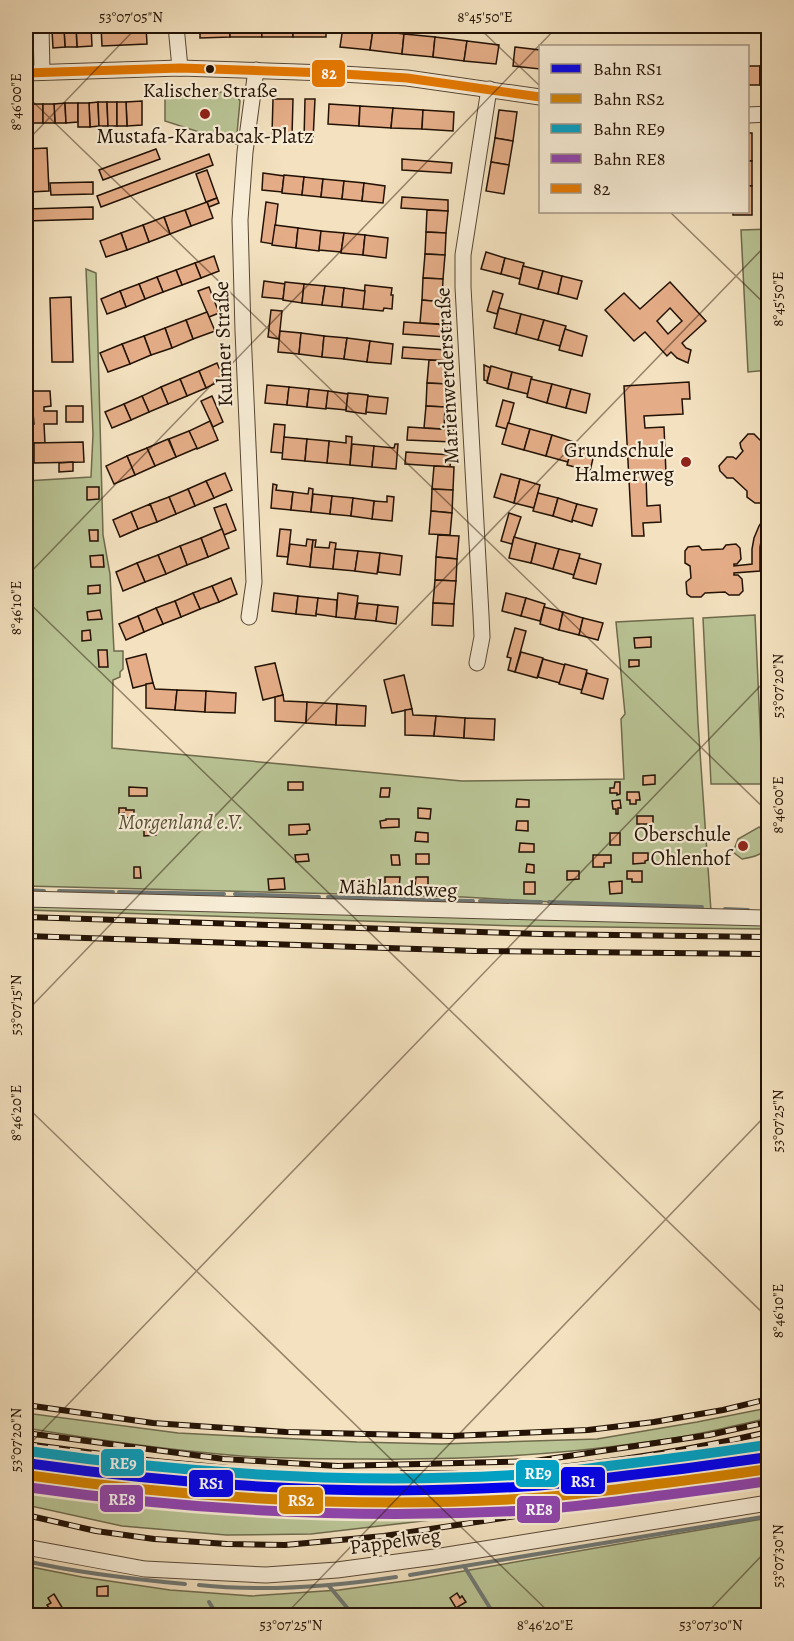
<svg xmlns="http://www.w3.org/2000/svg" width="794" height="1641" font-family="Alegreya,serif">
	<rect width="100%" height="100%" fill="#f3e1bf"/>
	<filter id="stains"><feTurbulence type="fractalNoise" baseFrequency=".00333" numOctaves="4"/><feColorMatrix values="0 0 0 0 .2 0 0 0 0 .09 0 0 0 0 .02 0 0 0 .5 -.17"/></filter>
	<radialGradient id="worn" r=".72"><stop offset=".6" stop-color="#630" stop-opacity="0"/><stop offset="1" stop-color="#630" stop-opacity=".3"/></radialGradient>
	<g fill="#b9c394" stroke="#6e6a4c" stroke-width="1.5">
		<polygon points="229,92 235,93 240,101 236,144 165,121 165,94"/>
		<polygon points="768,229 768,370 748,372 741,230"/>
		<polygon points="86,269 96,273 103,535 110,574 114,651 123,651 123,669 120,672 120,677 113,680 112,748 462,781 624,779 621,719 625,714 616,622 693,618 698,723 711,911 463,897 26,886 26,481 91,477 93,434"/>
		<polygon points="755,615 761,748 765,784 711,784 703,618"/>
		<path d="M759,827L768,832C766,854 763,855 742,859L733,852L738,839Z"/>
		<polygon points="26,903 768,924 768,929 519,926 26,910"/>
		<path d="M768,1408V1418C726,1428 683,1438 639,1443C549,1456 459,1460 368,1459C326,1459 283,1459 241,1456C169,1450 97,1440 26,1428V1413L178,1433L357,1442L442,1444L597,1439L697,1422Z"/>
		<polygon points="26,1470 116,1483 249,1496 450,1497 559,1490 661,1479 661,1488 558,1501 483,1514 311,1534 226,1535 122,1526 26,1505"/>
		<polygon points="768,1518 768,1615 26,1615 26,1566 82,1577 170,1590 252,1596 339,1590 412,1580"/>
	</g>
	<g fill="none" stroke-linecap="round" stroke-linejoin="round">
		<g stroke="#6f7773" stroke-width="4">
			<polyline points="26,890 44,891"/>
			<polyline points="59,891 113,892"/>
			<polyline points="119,892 224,894"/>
			<polyline points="235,894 319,897"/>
			<polyline points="328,897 473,901"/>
			<polyline points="480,901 541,902"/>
			<polyline points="549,902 702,907"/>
			<polyline points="725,909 748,910"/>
			<path d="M26,1561C78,1573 131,1579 185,1584"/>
			<polyline points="464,1566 495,1616"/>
			<polyline points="410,1575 768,1516"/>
			<path d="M199,1585C266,1592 330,1587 396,1577"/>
			<polyline points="329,1586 354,1616"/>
			<polyline points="209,1602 218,1616"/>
			<polyline points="74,1613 76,1616"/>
		</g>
	</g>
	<g fill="#e4ad87" stroke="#231205" stroke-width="1.5" fill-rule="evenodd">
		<polygon points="81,26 91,26 92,46 77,47 76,28 81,28"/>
		<polygon points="101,26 146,26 147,44 102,46"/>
		<polygon points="200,26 230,26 230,37 200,38"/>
		<polygon points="230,26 261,26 262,37 230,37"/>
		<polygon points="261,26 293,26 293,37 262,37"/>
		<rect x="293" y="26" width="33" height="11"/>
		<polygon points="343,27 373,30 370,50 340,47"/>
		<polygon points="76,28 77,47 65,47 64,29"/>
		<polygon points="64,29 65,47 53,48 52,30"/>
		<rect x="26" y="30" width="4" height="18"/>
		<polygon points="373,30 404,34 402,54 370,50"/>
		<polygon points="404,34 435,37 433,57 402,54"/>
		<polygon points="435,37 467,41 464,61 433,57"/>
		<polygon points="467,41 499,45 496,64 464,61"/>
		<polygon points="515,47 540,50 540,69 513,66"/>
		<rect x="748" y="66" width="12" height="19"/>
		<rect x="760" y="66" width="8" height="19"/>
		<polygon points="273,99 293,99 292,136 272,134"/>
		<polygon points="305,99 315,99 313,140 304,140"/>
		<polygon points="142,101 142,125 127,126 126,102"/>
		<polygon points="98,102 99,126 90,127 89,103"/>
		<polygon points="98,102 107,102 108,126 99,126"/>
		<polygon points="107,102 117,102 117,126 108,126"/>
		<polygon points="117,102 126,102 127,126 117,126"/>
		<polygon points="65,103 66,123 55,123 54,104"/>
		<polygon points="65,103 78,103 78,122 66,123"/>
		<polygon points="78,103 89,103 90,127 78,127"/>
		<polygon points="26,104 32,104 32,123 26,124"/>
		<rect x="32" y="104" width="11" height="19"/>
		<polygon points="43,104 54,104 55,123 43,123"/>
		<polygon points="329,104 360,106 359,126 328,124"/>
		<polygon points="360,106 393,108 391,128 359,126"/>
		<polygon points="393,108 423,110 422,129 391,128"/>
		<polygon points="423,110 454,112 453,131 422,129"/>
		<polygon points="499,110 517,112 513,141 495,138"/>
		<rect x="748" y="133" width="4" height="28"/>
		<polygon points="495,138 513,141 509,165 491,162"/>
		<polygon points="47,148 49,191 30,192 29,184 26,184 26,149"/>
		<polygon points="156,149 160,159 103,180 99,170"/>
		<polygon points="209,154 213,165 101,207 97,196"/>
		<polygon points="402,159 452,163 451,173 402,170"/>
		<rect x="748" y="161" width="4" height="25"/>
		<polygon points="491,162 509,165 504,194 486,191"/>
		<polygon points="207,170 217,198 206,202 196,174"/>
		<polygon points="263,173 284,176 282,192 262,190"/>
		<polygon points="284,175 304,177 302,195 282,193"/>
		<polygon points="304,177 323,179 321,197 302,195"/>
		<polygon points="323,179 344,181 342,199 321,197"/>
		<polygon points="344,181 364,183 362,201 342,199"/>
		<polygon points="93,182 93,194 51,195 50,183"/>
		<polygon points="364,183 385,186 383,203 362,201"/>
		<polygon points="748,186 752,186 752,215 733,215 733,212 748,212"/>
		<polygon points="402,197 448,200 448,211 401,208"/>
		<polygon points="217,198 219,203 209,207 207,202"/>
		<polygon points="207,202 213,218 191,226 185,210"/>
		<polygon points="266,202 278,204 273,244 261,242"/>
		<polygon points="93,207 93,219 26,221 26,209"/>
		<polygon points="185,210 191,226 170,234 164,217"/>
		<polygon points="427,210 448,211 446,233 426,232"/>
		<polygon points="164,217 170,234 149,242 143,225"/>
		<polygon points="143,225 149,242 127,250 121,233"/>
		<polygon points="275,225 298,228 296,248 272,245"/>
		<polygon points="298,228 321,231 319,251 296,248"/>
		<polygon points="321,231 344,233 341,252 319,250"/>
		<polygon points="426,232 446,233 445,255 425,254"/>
		<polygon points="121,233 127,250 106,257 100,241"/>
		<polygon points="344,233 365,235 363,255 341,253"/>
		<polygon points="365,235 388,238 386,258 363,255"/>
		<polygon points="486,252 505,258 501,274 481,269"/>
		<polygon points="425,254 445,255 443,279 423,278"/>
		<polygon points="214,256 219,271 201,278 195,263"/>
		<polygon points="505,258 524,263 520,279 501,274"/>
		<polygon points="195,263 201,278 182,285 176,270"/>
		<polygon points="523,266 543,271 538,289 519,284"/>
		<polygon points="176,270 182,285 163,292 157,277"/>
		<polygon points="543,271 562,276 558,294 538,289"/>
		<polygon points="562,276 582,281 577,299 558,294"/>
		<polygon points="157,277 163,292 145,299 139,284"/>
		<polygon points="423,278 443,279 442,302 422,300"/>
		<polygon points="264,281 285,284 283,299 262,297"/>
		<polygon points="285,282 304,284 302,303 283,300"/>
		<path d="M670,282L706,321L682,343L686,348L691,350L688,363L677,358L671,352L667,356L645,332L634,341L605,310L624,293L640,309ZM670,308L682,321L668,334L657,321Z"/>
		<polygon points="139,284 145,299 126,307 120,291"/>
		<polygon points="304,284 325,286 322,305 302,303"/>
		<polygon points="365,285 392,288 391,295 393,295 392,309 384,308 383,311 363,309"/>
		<polygon points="325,286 344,288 342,307 322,305"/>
		<polygon points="209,287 219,313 209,317 198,291"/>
		<polygon points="344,288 365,291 363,309 342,307"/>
		<polygon points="120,291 126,307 107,314 101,299"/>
		<polygon points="493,291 503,294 497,314 487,311"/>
		<polygon points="71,297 73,362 52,362 50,298"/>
		<polygon points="422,300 442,302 441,324 420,323"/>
		<polygon points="499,308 521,314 516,334 494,328"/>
		<polygon points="271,310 282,311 279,339 268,337"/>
		<polygon points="207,312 215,331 193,339 186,320"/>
		<polygon points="521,314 544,320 538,340 516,334"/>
		<polygon points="186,320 193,339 172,348 165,328"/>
		<polygon points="544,320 566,326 560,346 538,340"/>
		<polygon points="404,322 448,325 447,337 403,334"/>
		<polygon points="165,328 172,348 151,355 144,336"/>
		<polygon points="565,329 587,336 582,356 559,350"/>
		<polygon points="280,331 301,333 299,354 278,352"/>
		<polygon points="301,333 324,336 322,357 299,354"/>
		<polygon points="144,336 151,355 130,364 122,344"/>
		<polygon points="324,336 347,338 344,359 322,357"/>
		<polygon points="347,338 370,341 367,362 344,359"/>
		<polygon points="370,341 393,344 391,364 367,362"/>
		<polygon points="122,344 130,364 108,372 100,353"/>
		<polygon points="403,347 447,350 446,361 402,358"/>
		<polygon points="429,360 448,361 447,384 427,383"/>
		<polygon points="217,363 224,379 206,388 199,371"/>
		<polygon points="484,365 491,368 487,381 484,380"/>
		<polygon points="491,366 512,372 508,389 487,383"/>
		<polygon points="199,371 206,388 187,396 180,379"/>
		<polygon points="512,372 532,377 528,394 508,389"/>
		<polygon points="180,379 187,396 168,404 161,387"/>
		<polygon points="531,379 552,384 547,403 527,397"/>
		<polygon points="689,382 690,399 682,399 683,414 644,416 645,428 664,427 666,474 646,475 647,506 660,505 661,522 643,523 644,536 632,536 624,386"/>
		<polygon points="427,383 447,384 445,407 426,406"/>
		<polygon points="552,384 571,389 566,408 547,403"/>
		<polygon points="267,385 289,387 287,405 265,403"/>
		<polygon points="161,387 168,404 149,412 142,396"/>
		<polygon points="289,387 309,389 307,407 287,405"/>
		<polygon points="309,389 328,391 326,409 307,407"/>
		<polygon points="571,389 590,394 586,413 566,408"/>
		<polygon points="31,391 50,391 51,406 44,407 44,411 57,411 57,424 44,424 45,443 27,443 26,424 34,424"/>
		<polygon points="328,391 348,394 346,410 326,408"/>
		<polygon points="348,393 368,395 366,414 346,411"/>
		<polygon points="142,396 149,412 131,420 124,404"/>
		<polygon points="212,396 223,422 213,427 201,401"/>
		<polygon points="368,396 388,398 386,414 366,412"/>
		<polygon points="503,400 514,403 507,429 496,426"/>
		<polygon points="124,404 131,420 112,428 105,412"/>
		<rect x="66" y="406" width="17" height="16"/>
		<polygon points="426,406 445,407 444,429 424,428"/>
		<polygon points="210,421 218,440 197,449 189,431"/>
		<polygon points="508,423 530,429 524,450 502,444"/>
		<polygon points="274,424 285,425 283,453 271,452"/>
		<polygon points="408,427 454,430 453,442 407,440"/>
		<polygon points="530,429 552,435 546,456 524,450"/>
		<polygon points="189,431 197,448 176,457 169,439"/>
		<polygon points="748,434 754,434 761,441 762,446 768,452 768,487 767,485 765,486 768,489 768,495 761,503 755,503 747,497 747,491 733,478 727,478 720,471 719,466 727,457 733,457 736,459 743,451 741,448 740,443"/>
		<polygon points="552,435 574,442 568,462 546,456"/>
		<polygon points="346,436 352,437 350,465 327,463 329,441 346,443"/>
		<polygon points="284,437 307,439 305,461 282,459"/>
		<polygon points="168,439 176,457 155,466 147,448"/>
		<polygon points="307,439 329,441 327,463 305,461"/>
		<polygon points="83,442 84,462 34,463 34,443"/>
		<polygon points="352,444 374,446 372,467 350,465"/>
		<polygon points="395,444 398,444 396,469 372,467 374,446 394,448"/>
		<polygon points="573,444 595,450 590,471 567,465"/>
		<polygon points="147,448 155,466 135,475 127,456"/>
		<polygon points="406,452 451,455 450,467 405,464"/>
		<polygon points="127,456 135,475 114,484 106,466"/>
		<polygon points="73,462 73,471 59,472 59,463"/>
		<polygon points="434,466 454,467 453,490 432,489"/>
		<polygon points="225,473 232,490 214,498 206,481"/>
		<polygon points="501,474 520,479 514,503 494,497"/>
		<polygon points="520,479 540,485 534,508 514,503"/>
		<polygon points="206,481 214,498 195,506 188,489"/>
		<polygon points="273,484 277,485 276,490 293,492 291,510 271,508"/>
		<polygon points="87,487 99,487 99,499 87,500"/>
		<polygon points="309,488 313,489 311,512 291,510 293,492 308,494"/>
		<polygon points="188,489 195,506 176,514 169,497"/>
		<polygon points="432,489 453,490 452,513 431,511"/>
		<polygon points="538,493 558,498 553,516 533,511"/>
		<polygon points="313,494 332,496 330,514 311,512"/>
		<polygon points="332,496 353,498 351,516 330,514"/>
		<polygon points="387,496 394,497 392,521 372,519 374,501 387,502"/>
		<polygon points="169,497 176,514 157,522 150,504"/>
		<polygon points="353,498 374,501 372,519 351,516"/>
		<polygon points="558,498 577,504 572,522 553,516"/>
		<polygon points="150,504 157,522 138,529 131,512"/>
		<polygon points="226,504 236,530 224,535 214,508"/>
		<polygon points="577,504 597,509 592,526 572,520"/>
		<polygon points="431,511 452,513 450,535 429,534"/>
		<polygon points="131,512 138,529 120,537 113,520"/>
		<polygon points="768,512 768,523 762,536 760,547 760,571 734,573 734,575 738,575 742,579 743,591 739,595 729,595 725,592 705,593 701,597 691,597 687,594 686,582 691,578 690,566 685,563 685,551 688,547 699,546 702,550 723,549 726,545 736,544 740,548 741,559 737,564 734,564 734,566 752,564 752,549 754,538 759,526"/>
		<polygon points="509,513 521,517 512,544 501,541"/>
		<polygon points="222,529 229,548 208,557 201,538"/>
		<polygon points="280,529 291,530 288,557 277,556"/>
		<polygon points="89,530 98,530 98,541 90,541"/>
		<polygon points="438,535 459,536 457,559 436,557"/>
		<polygon points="514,537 536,543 531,563 509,558"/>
		<polygon points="201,538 208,557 187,565 180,546"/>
		<polygon points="307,539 313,540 310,567 287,564 290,544 306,546"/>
		<polygon points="313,540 316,540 315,547 329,548 330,542 336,543 333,569 310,567"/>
		<polygon points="536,543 559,549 553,569 531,563"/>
		<polygon points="180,546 187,565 166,574 158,555"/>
		<polygon points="335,549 358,551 355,571 333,569"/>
		<polygon points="559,549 580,554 574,575 553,569"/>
		<polygon points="358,551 380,553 377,574 355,571"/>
		<polygon points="380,553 402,556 400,575 378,572"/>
		<polygon points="103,555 104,567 91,567 90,556"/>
		<polygon points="158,555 166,574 145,582 137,563"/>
		<polygon points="436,557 457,559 456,581 435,580"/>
		<polygon points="579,558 601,564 596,584 573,578"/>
		<polygon points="137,563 145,582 123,591 116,572"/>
		<polygon points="231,578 237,594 219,602 212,586"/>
		<polygon points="435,580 456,581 454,604 433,603"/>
		<polygon points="100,585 100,593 88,594 88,586"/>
		<polygon points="212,586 219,602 200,609 193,593"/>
		<polygon points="193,593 200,609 181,617 175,601"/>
		<polygon points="274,593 298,596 296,614 272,611"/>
		<polygon points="338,593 358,596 355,619 336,617"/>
		<polygon points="506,593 526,598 521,616 502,611"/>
		<polygon points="298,596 318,598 316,616 296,614"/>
		<polygon points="318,598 337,600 336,617 316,614"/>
		<polygon points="526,598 545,604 540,621 521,616"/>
		<polygon points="175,601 181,617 163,624 156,608"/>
		<polygon points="358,603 378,605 376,621 355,619"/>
		<polygon points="433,603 454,604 453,626 432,625"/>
		<polygon points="378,605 398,607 396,624 376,621"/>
		<polygon points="544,607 563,612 559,630 540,624"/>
		<polygon points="156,608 163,624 144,632 138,616"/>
		<polygon points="100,610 102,619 88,620 87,612"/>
		<polygon points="563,612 583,618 579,635 559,630"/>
		<polygon points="138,616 144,632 126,640 119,624"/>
		<polygon points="583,618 603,623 598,640 579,635"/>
		<polygon points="515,628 526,631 515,672 508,670 511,658 507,657"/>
		<polygon points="90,630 91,640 82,641 82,631"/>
		<polygon points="651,637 651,647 635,648 634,638"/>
		<polygon points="98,650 107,650 108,667 99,667"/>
		<polygon points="521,652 543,658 537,678 515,672"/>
		<polygon points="146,654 153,683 133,688 126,659"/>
		<polygon points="543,659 565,665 560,683 538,677"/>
		<polygon points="629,660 639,660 639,666 629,667"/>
		<polygon points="275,663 283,695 263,700 255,667"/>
		<polygon points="565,664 587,670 582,690 559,684"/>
		<polygon points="587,673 608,679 603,699 581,693"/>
		<polygon points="404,675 412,709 392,713 384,680"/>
		<polygon points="153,683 155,689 177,690 175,710 146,708 146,684"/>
		<polygon points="177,690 206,691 205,712 175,710"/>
		<polygon points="206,691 236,693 235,713 205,712"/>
		<polygon points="283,695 284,701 307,702 306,723 275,721 275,697"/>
		<polygon points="307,702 337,704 336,725 306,723"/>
		<polygon points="337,704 366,706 365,726 336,725"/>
		<polygon points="412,709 413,715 436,716 434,736 405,735 405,710"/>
		<polygon points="436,716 465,718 464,738 434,736"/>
		<polygon points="465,718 495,719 494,740 464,738"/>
		<polygon points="655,775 655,784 643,785 643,776"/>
		<rect x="288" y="782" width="15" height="8"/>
		<polygon points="615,782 620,782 620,794 617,795 617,793 610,793 610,788 614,788"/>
		<polygon points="129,787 147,788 147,796 129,796"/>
		<polygon points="381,788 390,788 389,797 380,797"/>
		<polygon points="627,792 639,792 640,800 636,800 636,804 630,804 630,800 627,800"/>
		<polygon points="517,799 529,800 529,807 516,807"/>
		<polygon points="620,800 621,808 618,808 618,814 616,814 616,809 613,809 612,801"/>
		<polygon points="119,808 126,808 126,810 134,810 134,817 124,818 124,813 119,814"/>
		<polygon points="418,808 431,809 430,819 418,818"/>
		<rect x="637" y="816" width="16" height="8"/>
		<polygon points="386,819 399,819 399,827 381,828 380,821 386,820"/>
		<polygon points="517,821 528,821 528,831 516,830"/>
		<polygon points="309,824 310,830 307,831 307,834 289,835 289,825"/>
		<polygon points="144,827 156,827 156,835 144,836"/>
		<polygon points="416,832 428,833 428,842 415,841"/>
		<rect x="610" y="833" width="10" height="12"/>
		<polygon points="520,843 534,844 534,852 519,852"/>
		<polygon points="633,853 648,853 648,860 645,861 645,863 633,864"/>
		<polygon points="308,854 309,861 296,862 295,855"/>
		<rect x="416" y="854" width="13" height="10"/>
		<polygon points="391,855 399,855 400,865 392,865"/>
		<polygon points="593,855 611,855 611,863 604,863 604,867 593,867"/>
		<polygon points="527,864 534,865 534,873 526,872"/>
		<polygon points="134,867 140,867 141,878 134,878"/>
		<polygon points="567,871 579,871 579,879 567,880"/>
		<polygon points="627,871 642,871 642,882 632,882 632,879 627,879"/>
		<polygon points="385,877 400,877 399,888 385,888"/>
		<polygon points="416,877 428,877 428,886 415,886"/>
		<polygon points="284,878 285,889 269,890 268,879"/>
		<polygon points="622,881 622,893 610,894 609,882"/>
		<rect x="524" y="882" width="11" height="12"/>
		<polygon points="108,1586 108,1596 97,1596 97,1587"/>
		<polygon points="457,1593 460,1598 462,1596 466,1602 456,1608 450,1598"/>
		<polygon points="54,1594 63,1609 54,1615 47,1605 51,1603 48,1598"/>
	</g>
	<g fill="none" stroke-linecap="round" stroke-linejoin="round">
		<g stroke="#574634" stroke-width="17">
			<g id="street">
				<polyline points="41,26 42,72"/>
				<polyline points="176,26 180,68"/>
				<polyline points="26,73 180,68 327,73 407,78 540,97"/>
				<polyline points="748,115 768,114"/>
				<polyline points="249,617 254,582 243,331 240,220 245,152 256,70"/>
				<polyline points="477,663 482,637 481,615 463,287 463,255 489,89"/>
				<polyline points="26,899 768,918"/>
				<polyline points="26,1547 145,1569 266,1575 337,1570 435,1557 768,1503"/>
			</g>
		</g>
		<use href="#street" stroke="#f7ecd5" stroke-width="15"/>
		<g stroke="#231205" stroke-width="6">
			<g id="rail">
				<polyline points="26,917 542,934 768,937"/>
				<polyline points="26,936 476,951 768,954"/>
				<polyline points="26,1405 153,1423 286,1432 451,1436 588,1430 654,1422 723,1410 768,1399"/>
				<polyline points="26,1433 224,1459 338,1466 535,1461 709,1435 768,1422"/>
				<polyline points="26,1444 155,1461 228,1468"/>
				<path d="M402,1473C446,1473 491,1474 534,1470C613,1462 691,1450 768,1432"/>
				<polyline points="26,1515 96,1531 154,1539 227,1544 285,1545 384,1536 768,1478"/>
			</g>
		</g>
		<use href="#rail" stroke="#f7ecd5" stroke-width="4" stroke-dasharray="11" stroke-linecap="butt"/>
		<g stroke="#f7ecd5" stroke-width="14">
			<polyline id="bus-1" points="26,73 180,68 327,73 407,78 540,97"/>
		</g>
		<use href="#bus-1" stroke="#e57800" stroke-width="9"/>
		<g stroke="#f7ecd5" stroke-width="15">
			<path id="rail-1" d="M26,1463C194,1487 364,1497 533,1486C558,1484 582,1481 606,1478C660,1472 714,1465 768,1457"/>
		</g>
		<g stroke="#f7ecd5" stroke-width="15">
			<path id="rail-2" d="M26,1475C194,1499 364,1509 534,1498C559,1496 585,1493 611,1490C663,1483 716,1477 768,1469"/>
		</g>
		<g stroke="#f7ecd5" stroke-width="15">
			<path id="rail-3" d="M28,1451C195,1475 363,1485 531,1474C557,1473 583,1469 608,1466C661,1460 714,1453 766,1445"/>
		</g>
		<g stroke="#f7ecd5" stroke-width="15">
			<path id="rail-4" d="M26,1487C194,1511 363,1520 534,1510C559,1508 585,1505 611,1502C663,1495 716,1489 768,1481"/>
		</g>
		<use href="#rail-1" stroke="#00e" stroke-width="10"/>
		<use href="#rail-2" stroke="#d38201" stroke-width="10"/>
		<use href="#rail-3" stroke="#02a1c4" stroke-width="10"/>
		<use href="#rail-4" stroke="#8e44ad" stroke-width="10"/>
	</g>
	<path fill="none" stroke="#231205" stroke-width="1.5" stroke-opacity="0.45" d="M477,26L540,86M26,95L768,812M26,142L138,26M670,212L768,307M26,577L558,26M26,600L768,1318M26,1012L768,243M26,1106L553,1616M26,1448L768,678M26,1612L29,1616M284,1616L768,1113M704,1616L768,1549"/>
	<circle fill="#231205" stroke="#f7ecd5" stroke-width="2" cx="210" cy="69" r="5"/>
	<g fill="#8f2418" stroke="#f7ecd5" stroke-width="2">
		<circle cx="205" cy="114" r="6"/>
		<circle cx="686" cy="462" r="6"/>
		<circle cx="743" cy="846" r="6"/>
	</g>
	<g text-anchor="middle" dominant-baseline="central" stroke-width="4.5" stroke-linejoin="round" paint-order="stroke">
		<g font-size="20" fill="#231205" stroke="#f7ecd5">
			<text x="210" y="90">Kalischer Straße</text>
		</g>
		<g font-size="21" fill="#231205" stroke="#f7ecd5" text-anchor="end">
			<text x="205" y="136" text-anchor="middle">Mustafa-Karabacak-Platz</text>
			<text x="674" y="450">Grundschule<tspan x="674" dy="24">Halmerweg</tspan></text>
			<text x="731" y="834">Oberschule<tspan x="731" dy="24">Ohlenhof</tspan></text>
		</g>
		<g font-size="21" fill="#231205" stroke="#f7ecd5">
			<text transform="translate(223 344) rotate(-92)">Kulmer Straße</text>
			<text transform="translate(447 376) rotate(-93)">Marienwerderstraße</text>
			<text transform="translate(398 888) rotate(2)">Mählandsweg</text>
			<text transform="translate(395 1541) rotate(-8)">Pappelweg</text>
		</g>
		<g font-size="21" font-style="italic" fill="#585037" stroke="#f7ecd5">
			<text x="181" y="822">Morgenland e.V.</text>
		</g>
	</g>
	<g stroke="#f7ecd5" stroke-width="2">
		<rect x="311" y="59" width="35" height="29" rx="6" fill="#e57800"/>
		<rect x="100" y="1448" width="45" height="29" rx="6" fill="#02a1c4"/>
		<rect x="515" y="1459" width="45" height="29" rx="6" fill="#02a1c4"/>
		<rect x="560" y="1466" width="46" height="29" rx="6" fill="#00e"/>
		<rect x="188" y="1469" width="46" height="29" rx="6" fill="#00e"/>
		<rect x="99" y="1484" width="45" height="29" rx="6" fill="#8e44ad"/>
		<rect x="278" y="1486" width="46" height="29" rx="6" fill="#d38201"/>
		<rect x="516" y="1495" width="45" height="29" rx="6" fill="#8e44ad"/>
	</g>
	<g font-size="16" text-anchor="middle" font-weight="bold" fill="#fff">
		<text x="329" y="79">82</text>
		<text x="123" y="1469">RE9</text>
		<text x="538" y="1479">RE9</text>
		<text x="583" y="1487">RS1</text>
		<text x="211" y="1489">RS1</text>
		<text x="122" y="1505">RE8</text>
		<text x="301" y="1506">RS2</text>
		<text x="539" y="1515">RE8</text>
	</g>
	<rect width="794" height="1641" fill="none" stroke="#f3e1bf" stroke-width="66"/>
	<rect x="539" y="45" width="210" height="168" fill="#f7ecd5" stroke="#a29582" stroke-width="1.5"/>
	<rect x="551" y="64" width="30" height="9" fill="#0000ee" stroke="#a29582" stroke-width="1.5"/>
	<text x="593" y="75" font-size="18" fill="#231205">Bahn RS1</text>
	<rect x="551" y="94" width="30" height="9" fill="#d38201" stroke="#a29582" stroke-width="1.5"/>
	<text x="593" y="105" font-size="18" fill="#231205">Bahn RS2</text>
	<rect x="551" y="124" width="30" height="9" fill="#02a1c4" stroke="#a29582" stroke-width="1.5"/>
	<text x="593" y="135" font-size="18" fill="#231205">Bahn RE9</text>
	<rect x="551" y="154" width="30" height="9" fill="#8e44ad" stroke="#a29582" stroke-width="1.5"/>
	<text x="593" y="165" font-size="18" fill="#231205">Bahn RE8</text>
	<rect x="551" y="184" width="30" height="9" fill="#e57800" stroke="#a29582" stroke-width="1.5"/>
	<text x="593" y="195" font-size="18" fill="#231205">82</text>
	<rect x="33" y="33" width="728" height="1575" fill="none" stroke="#231205" stroke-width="2"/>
	<g font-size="15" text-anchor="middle" fill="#231205">
		<text x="131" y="22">53°07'05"N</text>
		<text x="485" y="22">8°45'50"E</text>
		<text transform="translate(16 102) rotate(-90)" y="5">8°46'00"E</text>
		<text transform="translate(778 299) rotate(-90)" y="5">8°45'50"E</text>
		<text transform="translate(16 608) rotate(-90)" y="5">8°46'10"E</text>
		<text transform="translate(778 686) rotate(-90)" y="5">53°07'20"N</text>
		<text transform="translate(778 805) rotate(-90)" y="5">8°46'00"E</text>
		<text transform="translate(16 1005) rotate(-90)" y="5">53°07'15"N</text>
		<text transform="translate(16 1113) rotate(-90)" y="5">8°46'20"E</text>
		<text transform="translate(778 1121) rotate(-90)" y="5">53°07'25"N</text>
		<text transform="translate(778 1311) rotate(-90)" y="5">8°46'10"E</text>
		<text transform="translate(16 1440) rotate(-90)" y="5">53°07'20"N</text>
		<text transform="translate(778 1556) rotate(-90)" y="5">53°07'30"N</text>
		<text x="291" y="1630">53°07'25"N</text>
		<text x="545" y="1630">8°46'20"E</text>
		<text x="711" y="1630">53°07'30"N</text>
	</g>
	<rect width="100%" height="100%" filter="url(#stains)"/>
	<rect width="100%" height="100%" fill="url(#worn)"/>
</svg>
